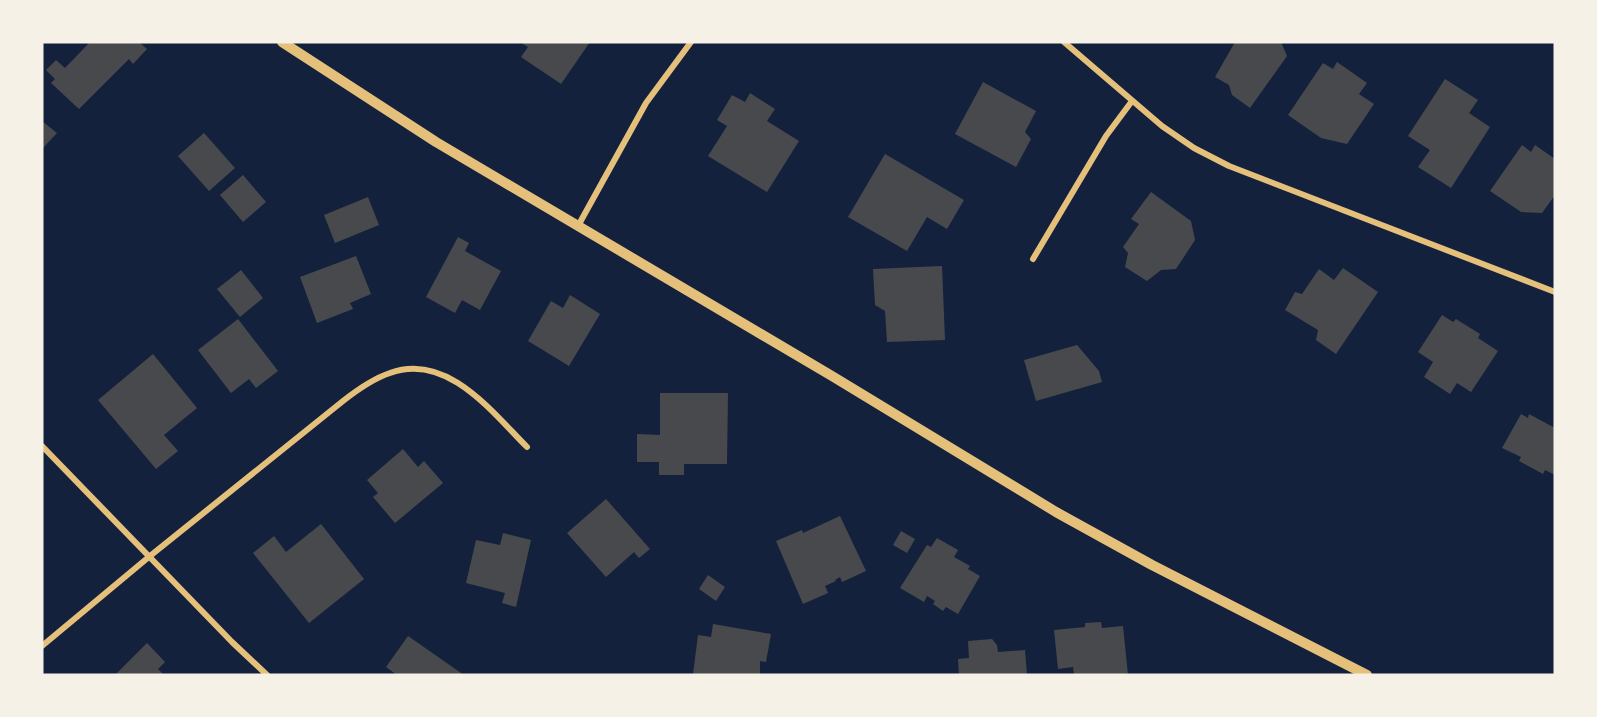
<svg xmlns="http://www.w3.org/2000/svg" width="1597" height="717" font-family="Commissioner,sans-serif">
	<rect width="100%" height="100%" fill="#14213d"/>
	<g fill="#48494c">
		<polygon points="90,42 139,42 147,49 133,64 129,59 79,109 51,83 55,79 46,70 56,60 65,68"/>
		<polygon points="520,42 590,42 561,84 521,57 528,47"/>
		<polygon points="1235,42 1281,42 1287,56 1250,108 1232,95 1229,85 1215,77"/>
		<polygon points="1337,62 1367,83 1359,94 1374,104 1347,144 1321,138 1288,115 1323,63 1333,69"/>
		<polygon points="1445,79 1478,100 1469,113 1490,127 1451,188 1418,167 1430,150 1408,136"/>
		<polygon points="983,82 1036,111 1025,132 1031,139 1016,167 955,134"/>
		<polygon points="750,93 775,109 767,121 799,141 767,192 708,156 727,126 717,120 732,95 745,102"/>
		<polygon points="42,121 57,133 42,149"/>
		<polygon points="204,133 235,168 209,191 178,156"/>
		<polygon points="1522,145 1531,152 1535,145 1555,159 1555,195 1542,213 1521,212 1490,191"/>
		<polygon points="885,154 964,200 947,229 927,217 907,251 848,217"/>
		<polygon points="243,175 266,202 243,222 220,195"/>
		<polygon points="1151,192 1191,221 1195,240 1176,269 1161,270 1147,281 1125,267 1128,253 1123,247 1139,224 1131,219"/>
		<polygon points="368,197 379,225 335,243 324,215"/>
		<polygon points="458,237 469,243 465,251 501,271 480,310 462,300 455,313 426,297"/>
		<polygon points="356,256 371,294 350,303 353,309 317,323 300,277"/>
		<polygon points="942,266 945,340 887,342 885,311 875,305 873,269"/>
		<polygon points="1343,268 1378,292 1336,354 1316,340 1318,330 1285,310 1295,292 1302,294 1319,269 1334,280"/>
		<polygon points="241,270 263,298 240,317 217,289"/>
		<polygon points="570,295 600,314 569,366 528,341 551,301 563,308"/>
		<polygon points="1442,315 1453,322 1456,319 1480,334 1478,338 1498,351 1471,392 1457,383 1450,394 1424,377 1433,362 1418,352"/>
		<polygon points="238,319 278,371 256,388 249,379 231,393 198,350"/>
		<polygon points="1077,345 1099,371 1102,382 1036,401 1024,360"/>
		<polygon points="153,354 197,408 164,435 178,451 156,469 98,400"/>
		<polygon points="660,393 728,393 727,464 684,464 684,475 659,475 659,462 637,462 637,434 660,435"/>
		<polygon points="1521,414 1528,418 1529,414 1555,428 1555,475 1545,470 1543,474 1519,461 1521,457 1502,448"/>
		<polygon points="403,449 418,467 424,461 443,483 395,523 373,497 378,493 367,480"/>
		<polygon points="606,499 650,549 639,558 634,552 606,577 567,533"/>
		<polygon points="840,516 866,571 842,582 840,577 835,580 836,581 825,586 828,593 803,604 776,541 802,530 803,533"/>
		<polygon points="321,524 364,579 309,623 253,553 274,536 286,552"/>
		<polygon points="901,531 915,539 907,553 893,545"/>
		<polygon points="503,533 531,540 516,607 502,603 505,593 466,583 476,540 500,545"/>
		<polygon points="937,538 958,550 954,557 970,566 968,569 980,576 958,614 946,607 943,611 933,604 935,601 927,596 924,602 900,588 927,545 931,547"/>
		<polygon points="708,575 725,587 716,601 699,589"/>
		<polygon points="1101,622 1102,628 1123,626 1128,675 1074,675 1073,667 1058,669 1054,630 1085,627 1085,623"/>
		<polygon points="713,624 771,634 766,662 760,661 760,675 693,674 698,635 711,637"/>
		<polygon points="408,636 464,675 397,675 386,667"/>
		<polygon points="992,639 997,645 998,652 1025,650 1027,675 959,675 958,659 969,658 968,641"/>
		<polygon points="147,643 165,662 158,669 164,675 115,675"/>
	</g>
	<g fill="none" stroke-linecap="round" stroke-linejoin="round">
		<g stroke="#e5c07b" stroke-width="6">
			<polyline points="1064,42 1162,126 1194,148 1229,166 1555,292"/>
			<polyline points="578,226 646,103 691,42"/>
			<polyline points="1033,259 1106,136 1132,101"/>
			<polyline points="42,446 232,642 267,675"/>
			<path d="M42,646L150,556L343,401C357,390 372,379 390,373C447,352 492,412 527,447"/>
		</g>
		<polyline stroke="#e5c07b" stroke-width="10" points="282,42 436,142 832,376 1056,512 1152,565 1367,675"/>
	</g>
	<rect width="1597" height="717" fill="none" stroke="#f6f1e7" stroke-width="87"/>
</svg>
